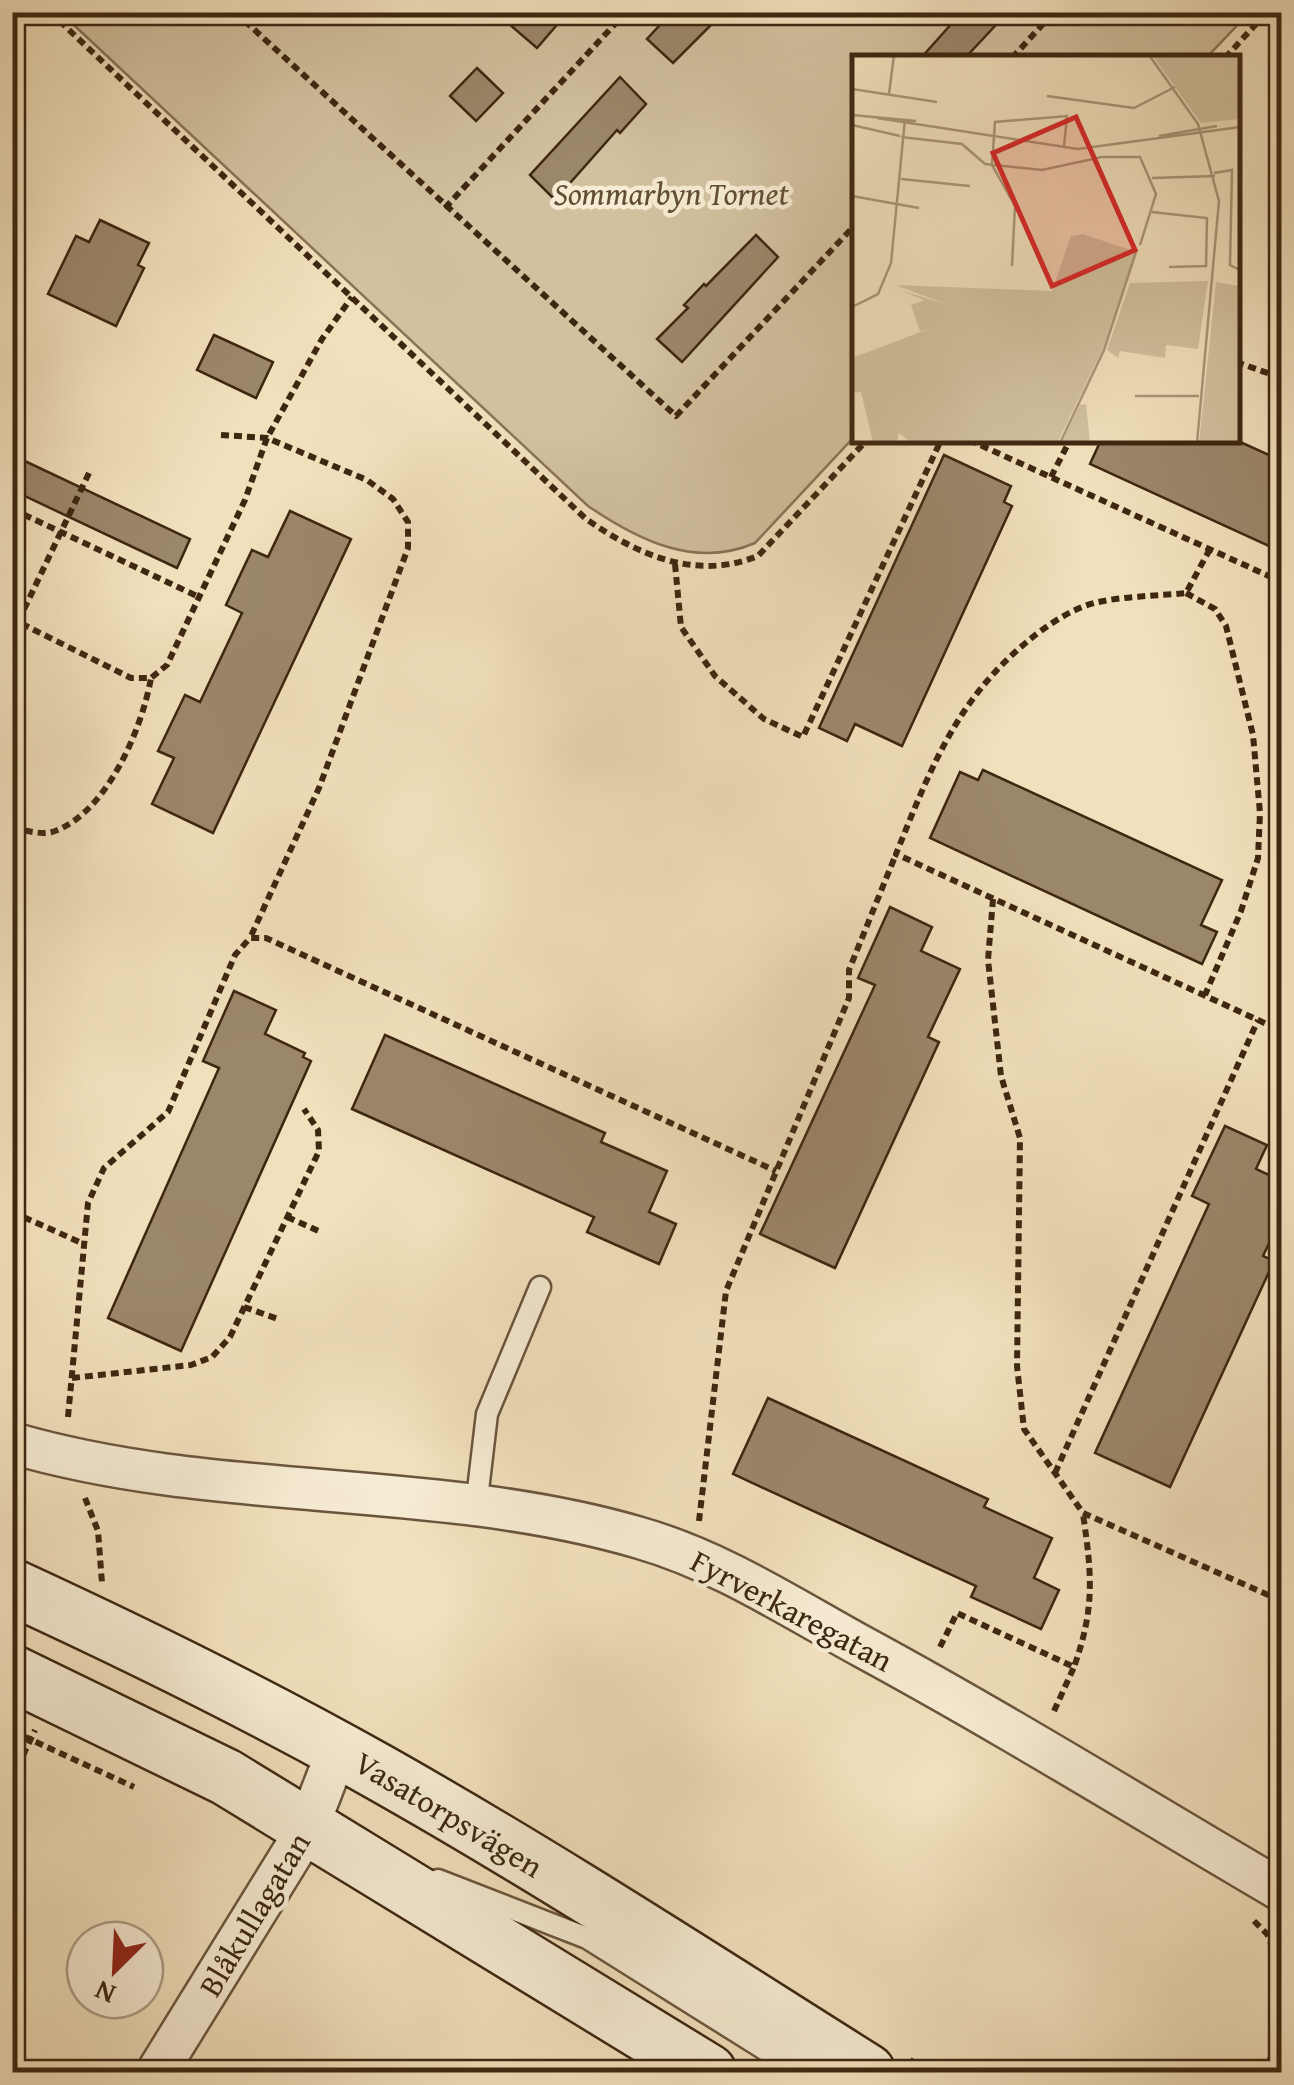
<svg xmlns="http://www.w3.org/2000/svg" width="1294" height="2085" font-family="'Gentium Book Plus',serif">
	<rect width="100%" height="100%" fill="#f1e0bc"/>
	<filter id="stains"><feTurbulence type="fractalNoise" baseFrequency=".002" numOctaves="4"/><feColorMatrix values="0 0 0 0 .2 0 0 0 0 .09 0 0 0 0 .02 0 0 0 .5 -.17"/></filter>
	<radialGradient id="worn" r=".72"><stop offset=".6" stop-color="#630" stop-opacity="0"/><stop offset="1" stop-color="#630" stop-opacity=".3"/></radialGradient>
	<path fill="#d2c19f" stroke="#887458" stroke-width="2.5" d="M61,13H1249L1207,57L854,58V437L755,543C695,569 638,540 588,506Z"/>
	<g fill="#9b876a" stroke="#3d2711" stroke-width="2.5">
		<polygon points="495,12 568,12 537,48"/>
		<polygon points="672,12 724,12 673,63 647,39"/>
		<polygon points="962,12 1008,12 965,58 921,58"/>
		<polygon points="477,68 503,93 476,121 450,96"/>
		<polygon points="620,77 646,104 620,133 617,130 555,200 530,175"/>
		<polygon points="100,220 149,243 138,265 144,268 116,326 48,294 76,236 89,242"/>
		<polygon points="756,235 778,257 682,362 657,339 688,308 684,305 704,284 706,286"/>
		<polygon points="214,335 273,362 256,398 197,370"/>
		<polygon points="1101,440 1236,440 1282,461 1282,552 1090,464"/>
		<polygon points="12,455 190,539 177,568 12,490"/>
		<polygon points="944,455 1011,486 1004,502 1012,506 902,746 855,724 847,741 819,728"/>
		<polygon points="290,511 351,539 213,833 152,804 174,758 158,751 185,695 200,702 242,613 226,605 252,550 268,557"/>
		<polygon points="983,770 1222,880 1201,925 1217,932 1202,964 930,838 960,772 978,780"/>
		<polygon points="890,907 932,927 921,951 960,969 928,1037 939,1042 835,1268 760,1234 875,985 858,978"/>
		<polygon points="234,991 276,1010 265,1034 305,1053 303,1057 311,1061 181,1351 108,1318 219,1068 203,1061"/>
		<polygon points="385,1035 605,1133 601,1142 667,1171 649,1212 676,1224 659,1264 587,1232 594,1217 352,1109"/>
		<polygon points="1225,1126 1267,1145 1256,1169 1282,1181 1282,1216 1263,1256 1274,1261 1170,1487 1095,1453 1209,1204 1192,1196"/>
		<polygon points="768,1398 988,1499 984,1507 1052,1538 1034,1578 1059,1590 1041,1629 971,1597 976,1586 733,1474"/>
	</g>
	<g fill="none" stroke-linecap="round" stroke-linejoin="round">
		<g stroke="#6a553c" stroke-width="25">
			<g id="service">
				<polyline points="476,1507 487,1414 540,1287"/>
				<polyline points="438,1880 587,1938 801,2072"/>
			</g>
		</g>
		<g stroke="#6a553c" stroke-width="45">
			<g id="minor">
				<path d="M12,1443C217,1503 436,1478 640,1538C720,1561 790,1607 863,1647C1005,1724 1142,1809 1282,1891"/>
				<polyline points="157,2072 307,1829 338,1749"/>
			</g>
		</g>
		<g stroke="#3d2711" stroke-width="60">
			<g id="secondary">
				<path d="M12,1587C136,1644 258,1704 377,1771C544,1865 705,1970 867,2072"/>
				<polyline points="12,1673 226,1777 708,2072"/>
			</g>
		</g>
		<g stroke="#3d2711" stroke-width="6" stroke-dasharray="8 5" stroke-linecap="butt">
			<path d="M50,12L586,519C638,555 696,581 758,556L867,440"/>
			<polyline points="235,12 676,416 854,226"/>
			<polyline points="1012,58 1054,12"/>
			<polyline points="1225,58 1267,12"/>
			<polyline points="445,208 626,12"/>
			<polyline points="1236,362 1282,378"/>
			<polyline points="221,435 267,438 367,480 393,499 408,522 408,548 319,788 250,938"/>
			<polyline points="969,440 1282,582"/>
			<polyline points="89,473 18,622 131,678 151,678 167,665 245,500 267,438 322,339 352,297"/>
			<polyline points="1051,477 1070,440"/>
			<polyline points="12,509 199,597"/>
			<path d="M1210,549L1186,593C1157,596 1123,596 1094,603C1071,609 1046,626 1028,641C956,700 930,770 896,854L1282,1031"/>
			<polyline points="675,564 681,627 715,676 764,719 803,737 941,440"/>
			<polyline points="1186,593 1215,609 1226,626 1253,735 1260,813 1258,858 1241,911 1205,995"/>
			<polyline points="12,633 18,622"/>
			<path d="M12,828C24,830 40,835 52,832C106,815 142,729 151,678"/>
			<polyline points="993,899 988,960 1001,1076 1020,1138 1017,1366 1024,1429 1083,1513 1282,1601"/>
			<polyline points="12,1212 84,1244"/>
			<polyline points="287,1217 321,1232"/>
			<polyline points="244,1307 278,1319"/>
			<polyline points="72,1378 191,1365 212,1357 230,1337 319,1151 318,1130 304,1109"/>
			<polyline points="68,1417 88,1203 104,1168 168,1112 235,955 250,938 266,938 776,1171"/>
			<polyline points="1055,1473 1258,1020"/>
			<polyline points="85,1498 98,1531 102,1583"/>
			<polyline points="699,1521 726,1291 849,998 849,970 896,854"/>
			<path d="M940,1647L957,1613L1074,1667C1095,1608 1092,1575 1083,1514"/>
			<polyline points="1054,1711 1074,1667"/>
			<polyline points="12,1731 134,1787"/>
			<polyline points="12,1779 35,1730"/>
			<polyline points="1254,1921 1267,1934 1282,1969"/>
			<polyline points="910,2060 930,2072"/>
			<polyline points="1265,2072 1282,2029"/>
		</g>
		<use href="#service" stroke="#f6ebd3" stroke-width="20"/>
		<use href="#minor" stroke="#f6ebd3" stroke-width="40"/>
		<use href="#secondary" stroke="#f6ebd3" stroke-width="55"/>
	</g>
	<g text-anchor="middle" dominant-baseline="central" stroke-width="9" stroke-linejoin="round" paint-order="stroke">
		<g font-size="32" font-style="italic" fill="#624e34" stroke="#f6ebd3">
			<text x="671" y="193">Sommarbyn Tornet</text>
		</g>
		<g font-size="32" fill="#3d2711" stroke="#f6ebd3">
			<text transform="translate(792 1610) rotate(28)">Fyrverkaregatan</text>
			<text transform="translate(449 1814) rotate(31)">Vasatorpsvägen</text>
			<text transform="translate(254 1914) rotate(-59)">Blåkullagatan</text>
		</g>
	</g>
	<g transform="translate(852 55)">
		<rect width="388" height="388" fill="#f1e0bc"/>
		<path d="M300,0H387V64L349,68ZM231,179L284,197L251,293L206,387H58L47,378L45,386L21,387L9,337L0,338V303L79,273L68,276L59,250L72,245L47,235L94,249L43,230L200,236L219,181ZM356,226L346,294L314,290L313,303L268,296L266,303L255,295L278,228ZM364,227L387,231V387L347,388ZM234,349L238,387L209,388L228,350Z" fill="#d2c19f"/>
		<path fill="none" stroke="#a99678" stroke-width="2.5" d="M297,0L346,69L367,146L345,388M0,34L85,47M37,39L42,0M195,41L282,53L323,32M0,60L64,66M25,63L226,94L388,72M0,70L48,81M307,81L365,71M49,82L110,89L133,109L190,115L250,102H288L304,139L288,190M362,118L380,115L378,210L388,215M300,123L363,121M49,124L118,131M0,141L67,153M300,157L355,163L354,211L317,212M160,211L163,151L140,110L143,67L215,61L212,91M0,252L26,239L39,208L53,64M283,341H347M208,388L252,295L284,197"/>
		<path fill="#d62828" fill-opacity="0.15" stroke="#d62828" stroke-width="5" d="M224,62L283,195L200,231L141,98Z"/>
		<rect width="388" height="388" fill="none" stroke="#3d2711" stroke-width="5"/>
	</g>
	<rect width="1294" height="2085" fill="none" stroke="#f1e0bc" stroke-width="50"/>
	<rect x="15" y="15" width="1264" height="2055" fill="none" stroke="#3d2711" stroke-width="5"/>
	<rect x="25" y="25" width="1244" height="2035" fill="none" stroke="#3d2711" stroke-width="2.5"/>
	<g transform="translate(115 1970) rotate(204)"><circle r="48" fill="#f6ebd3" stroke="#ac9d85" stroke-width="2.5"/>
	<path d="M0-8L18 38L0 25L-18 38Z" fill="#8f2418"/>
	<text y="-15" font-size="28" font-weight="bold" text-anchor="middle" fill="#3d2711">N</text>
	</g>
	<rect width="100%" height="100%" filter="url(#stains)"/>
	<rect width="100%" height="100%" fill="url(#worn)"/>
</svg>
